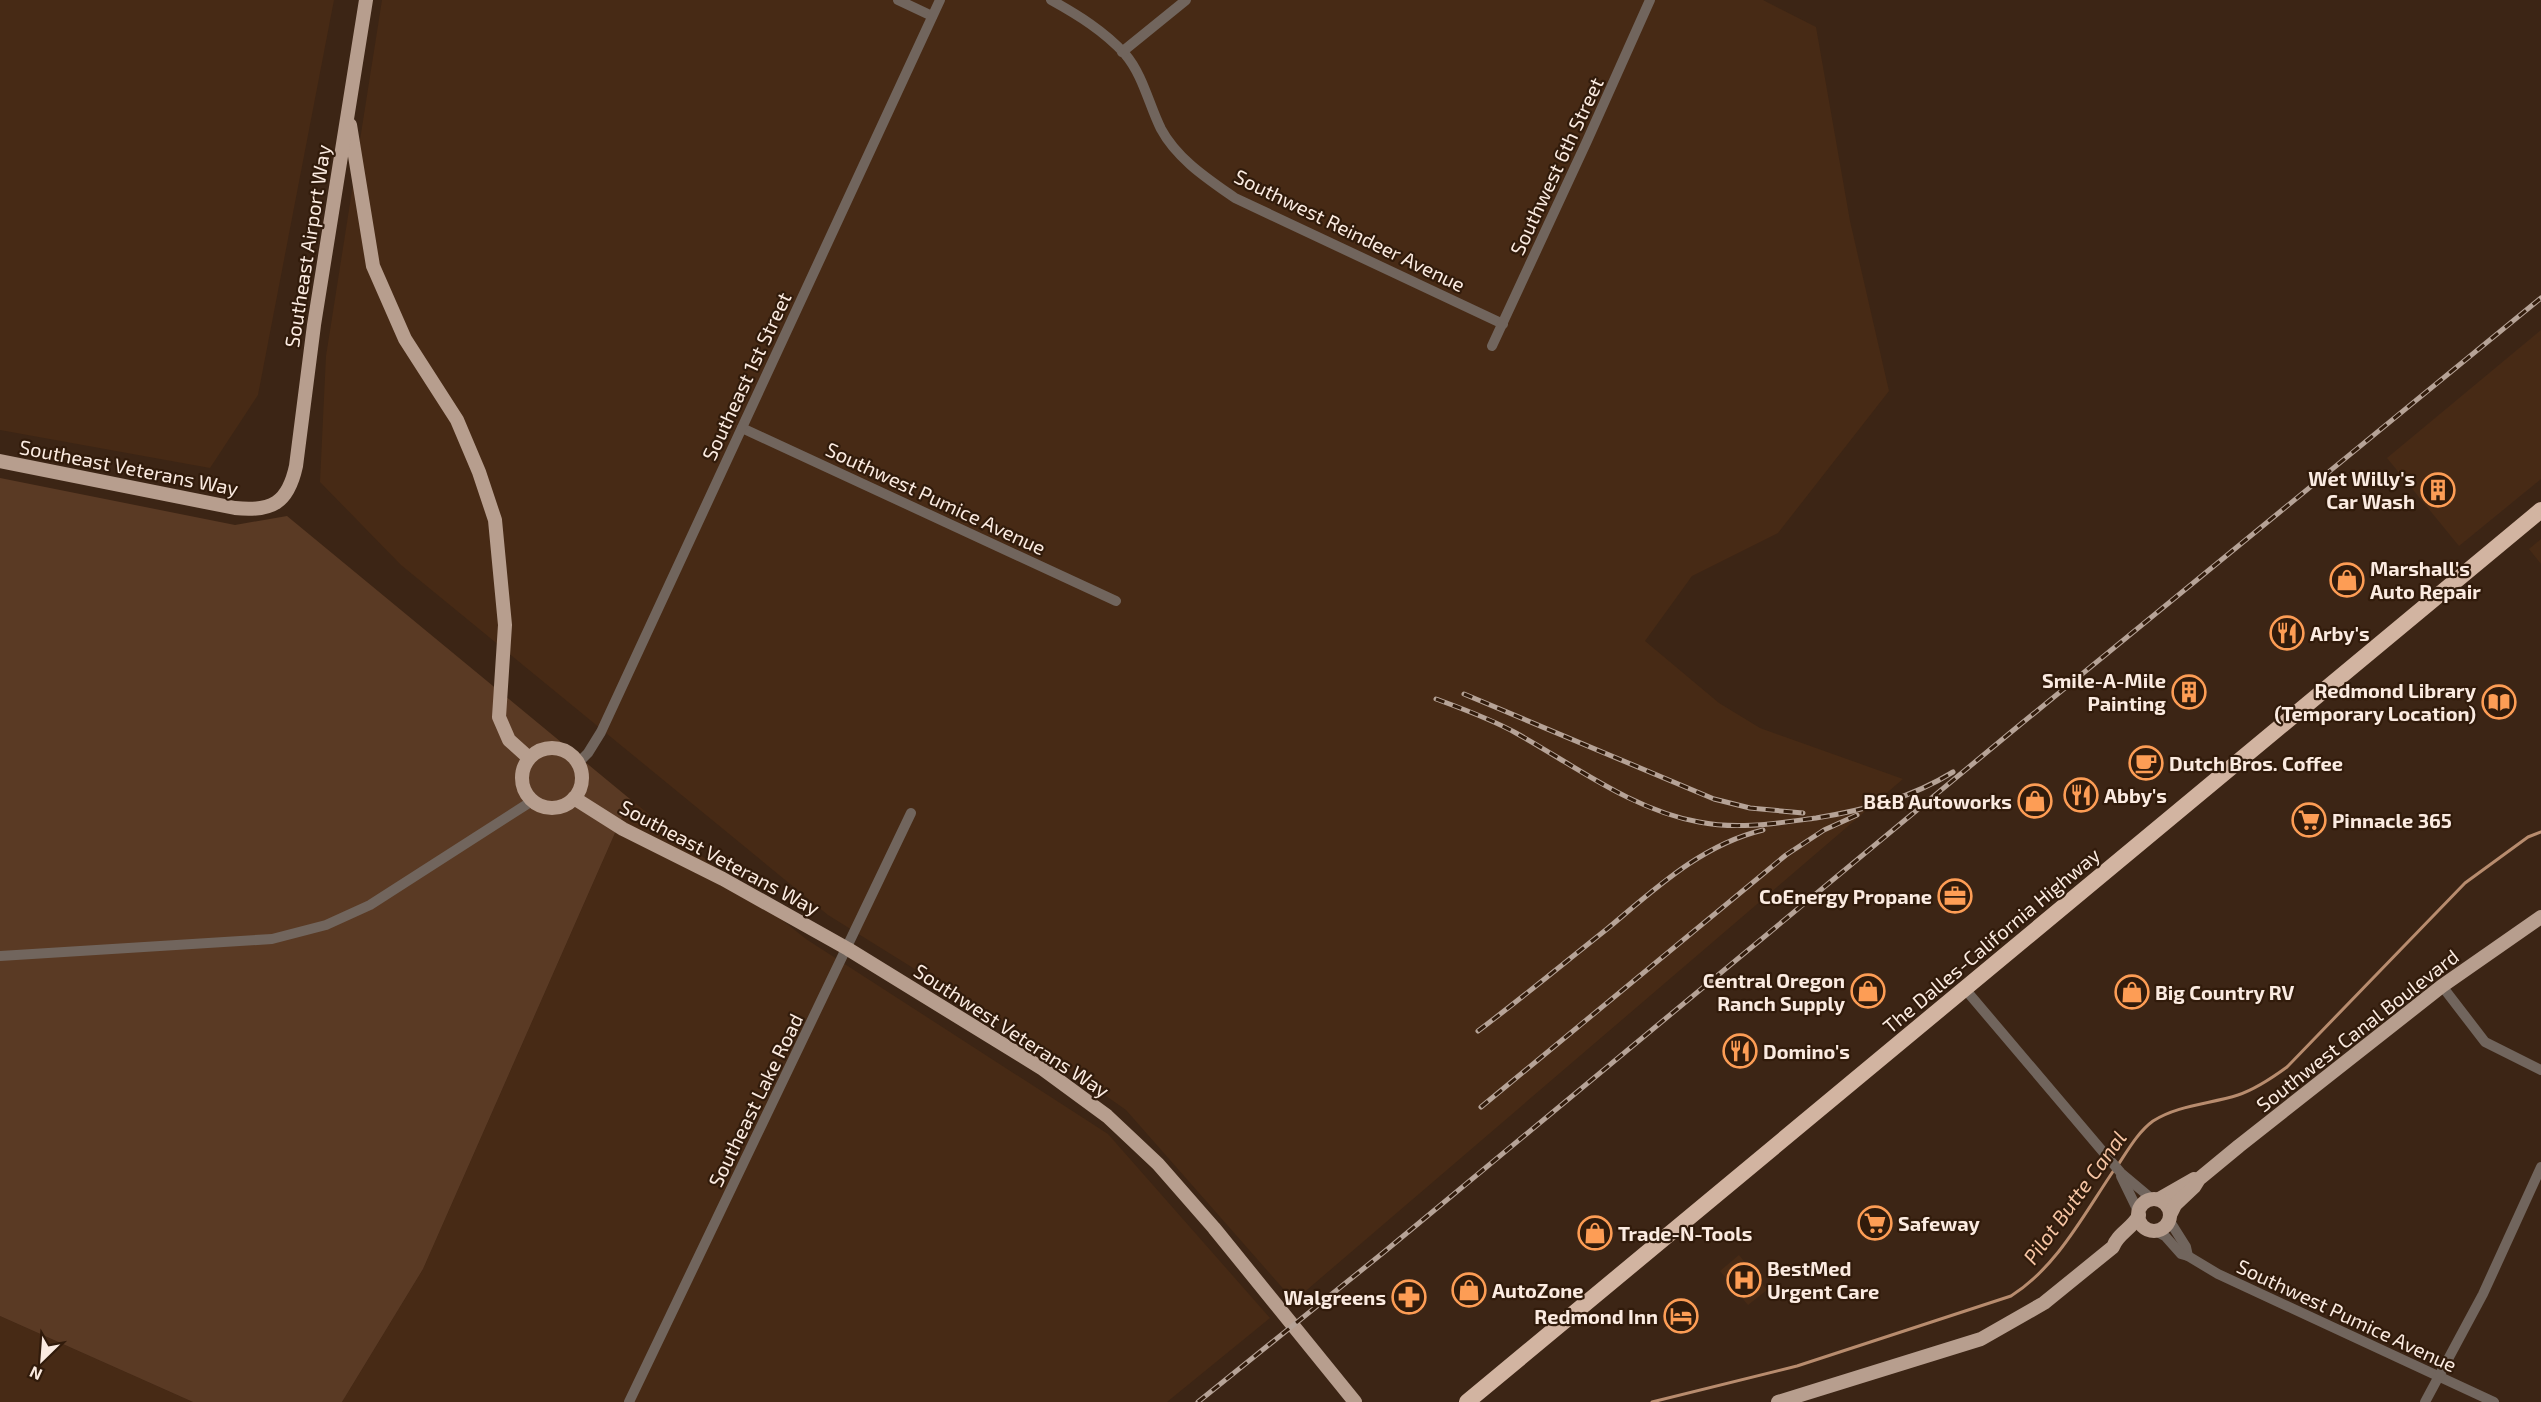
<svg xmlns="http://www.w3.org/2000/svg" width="2541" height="1402" font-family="'Exo 2',sans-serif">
	<rect width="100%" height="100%" fill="#3c2515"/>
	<g fill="#472a15">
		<polygon points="0,0 334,0 258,395 210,468 0,430"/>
		<polygon points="382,0 1763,0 1816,27 1850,221 1889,391 1778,533 1692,576 1645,641 1719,703 1760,728 1903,779 1294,1301 1126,1110 1011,1029 828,915 401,565 320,482 326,356"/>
		<polygon points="2541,330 2541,479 2459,546 2387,458"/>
		<polygon points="2541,539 2541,564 2529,549"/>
		<polygon points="630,799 806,939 1108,1134 1270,1318 1167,1402 342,1402 423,1269"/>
		<polygon points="1739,1255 1767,1290 1748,1305 1720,1271"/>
		<polygon points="0,1316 193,1402 0,1402"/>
	</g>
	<polygon fill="#5a3a24" points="0,478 235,525 287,516 630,799 423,1269 342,1402 193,1402 0,1316"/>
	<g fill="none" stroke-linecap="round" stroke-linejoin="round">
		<g stroke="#b88c6e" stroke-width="3">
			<path d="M2118,1165C2128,1150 2138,1132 2153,1121C2178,1105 2210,1104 2238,1095C2256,1089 2272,1078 2287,1067L2465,883L2528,837L2541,832"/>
			<path d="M1652,1402L1797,1366L2011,1296C2057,1267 2084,1214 2114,1170"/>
		</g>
		<g stroke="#71655d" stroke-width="10">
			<polyline points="898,0 932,16"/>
			<path d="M1051,0C1078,15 1104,31 1125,54C1143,75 1149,105 1161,129C1177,159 1208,179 1235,198L1503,324"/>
			<polyline points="1122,52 1186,0"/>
			<polyline points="1492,346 1587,141 1650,0"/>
			<polyline points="742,428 1116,601"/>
			<polyline points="578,763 588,753 601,732 940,0"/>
			<polyline points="0,956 272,939 326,925 370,905 532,801"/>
			<polyline points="2442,986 2485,1042 2541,1070"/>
			<polyline points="1965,989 2121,1173 2152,1199"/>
			<polyline points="2121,1176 2139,1213"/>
			<polyline points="2169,1220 2186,1247 2188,1256"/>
			<polyline points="2154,1230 2165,1236 2181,1254 2188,1256 2218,1274 2494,1402"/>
			<polyline points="629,1402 911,813"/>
			<polyline points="2425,1402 2483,1294 2541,1167"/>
		</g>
		<g stroke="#b79e8e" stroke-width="14">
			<polyline points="350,125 373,266 405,339 457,420 479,472 495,520 505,625 499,717 509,740 529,758"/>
			<path d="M0,461L235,508C272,512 288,503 296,466L314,325L366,0"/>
			<circle cx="552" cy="778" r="30"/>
			<polyline points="574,798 623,829 723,879 848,949 1043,1069 1107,1116 1158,1164 1214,1228 1355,1402"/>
			<polyline points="2159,1199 2194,1179"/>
			<circle cx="2154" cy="1215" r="16"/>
			<polyline points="2170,1215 2175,1205 2194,1187 2199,1179 2239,1146 2442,986 2541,917"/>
			<path d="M1778,1402L1981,1339L2044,1303L2113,1247C2117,1234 2133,1228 2139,1215"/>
		</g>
		<polyline stroke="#d2b4a1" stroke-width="16" points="1467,1402 2541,510"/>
		<g stroke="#b6a397" stroke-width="5">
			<g id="rail">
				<polyline points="1464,694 1714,799 1750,808 1803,813"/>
				<path d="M1436,699C1463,709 1491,719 1516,733C1574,765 1632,810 1699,822C1738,830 1778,823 1816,818C1865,810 1911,798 1953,772"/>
				<path d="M1478,1031C1522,998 1564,963 1607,929C1655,889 1701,845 1763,830"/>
				<polyline points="1481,1107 1786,855 1824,830 1857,815"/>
				<polyline points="1198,1402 1384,1252 2016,728 2541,298"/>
			</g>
		</g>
		<use href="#rail" stroke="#311b0b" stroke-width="3" stroke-dasharray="9" stroke-linecap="butt"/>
	</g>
	<defs>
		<g id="building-ring" transform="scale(1.725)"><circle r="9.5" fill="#311b0b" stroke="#fd9d55" stroke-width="1.5"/><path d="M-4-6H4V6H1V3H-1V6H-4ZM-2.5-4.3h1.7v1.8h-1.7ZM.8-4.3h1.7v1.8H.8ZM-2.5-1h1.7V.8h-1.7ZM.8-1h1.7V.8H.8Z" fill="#fd9d55"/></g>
		<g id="shop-ring" transform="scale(1.725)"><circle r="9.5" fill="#311b0b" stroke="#fd9d55" stroke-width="1.5"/><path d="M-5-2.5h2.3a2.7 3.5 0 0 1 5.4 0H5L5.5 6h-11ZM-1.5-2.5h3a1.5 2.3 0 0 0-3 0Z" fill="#fd9d55"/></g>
		<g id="restaurant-ring" transform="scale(1.725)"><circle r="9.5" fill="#311b0b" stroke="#fd9d55" stroke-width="1.5"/><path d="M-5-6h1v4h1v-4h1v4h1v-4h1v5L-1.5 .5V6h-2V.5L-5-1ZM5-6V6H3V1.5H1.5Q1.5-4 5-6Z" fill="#fd9d55"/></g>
		<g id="library-ring" transform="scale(1.725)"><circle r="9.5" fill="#311b0b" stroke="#fd9d55" stroke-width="1.5"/><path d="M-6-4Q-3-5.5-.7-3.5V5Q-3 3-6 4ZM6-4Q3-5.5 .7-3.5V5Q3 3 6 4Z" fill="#fd9d55"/></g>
		<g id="cafe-ring" transform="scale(1.725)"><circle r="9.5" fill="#311b0b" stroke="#fd9d55" stroke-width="1.5"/><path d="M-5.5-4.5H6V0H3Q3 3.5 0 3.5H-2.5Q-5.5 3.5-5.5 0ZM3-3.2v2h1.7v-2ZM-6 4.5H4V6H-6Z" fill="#fd9d55"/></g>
		<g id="supermarket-ring" transform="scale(1.725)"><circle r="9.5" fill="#311b0b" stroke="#fd9d55" stroke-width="1.5"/><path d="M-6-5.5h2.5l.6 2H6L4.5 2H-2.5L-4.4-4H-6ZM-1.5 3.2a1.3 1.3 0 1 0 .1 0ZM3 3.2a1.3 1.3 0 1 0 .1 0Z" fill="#fd9d55"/></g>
		<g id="office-ring" transform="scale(1.725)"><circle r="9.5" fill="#311b0b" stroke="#fd9d55" stroke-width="1.5"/><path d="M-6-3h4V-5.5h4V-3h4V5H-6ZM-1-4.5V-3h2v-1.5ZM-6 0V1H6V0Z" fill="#fd9d55"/></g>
		<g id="hospital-ring" transform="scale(1.725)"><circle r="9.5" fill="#311b0b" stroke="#fd9d55" stroke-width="1.5"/><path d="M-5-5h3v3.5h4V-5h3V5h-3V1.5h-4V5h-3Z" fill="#fd9d55"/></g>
		<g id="pharmacy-ring" transform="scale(1.725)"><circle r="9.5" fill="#311b0b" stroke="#fd9d55" stroke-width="1.5"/><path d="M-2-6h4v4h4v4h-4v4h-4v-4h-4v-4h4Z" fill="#fd9d55"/></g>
		<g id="hotel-ring" transform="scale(1.725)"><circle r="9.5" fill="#311b0b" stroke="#fd9d55" stroke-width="1.5"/><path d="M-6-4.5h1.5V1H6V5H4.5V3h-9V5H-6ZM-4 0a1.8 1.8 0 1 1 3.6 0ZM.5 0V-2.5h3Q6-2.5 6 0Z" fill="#fd9d55"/></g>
	</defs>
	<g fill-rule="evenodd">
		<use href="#building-ring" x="2438" y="490"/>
		<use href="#shop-ring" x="2347" y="580"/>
		<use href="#restaurant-ring" x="2287" y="633"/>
		<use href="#building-ring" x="2189" y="692"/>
		<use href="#library-ring" x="2499" y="702"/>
		<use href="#cafe-ring" x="2146" y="763"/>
		<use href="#restaurant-ring" x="2081" y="795"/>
		<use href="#shop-ring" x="2035" y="801"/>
		<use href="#supermarket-ring" x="2309" y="820"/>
		<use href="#office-ring" x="1955" y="896"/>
		<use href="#shop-ring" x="1868" y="991"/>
		<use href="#shop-ring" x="2132" y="992"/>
		<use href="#restaurant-ring" x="1740" y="1051"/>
		<use href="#supermarket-ring" x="1875" y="1223"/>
		<use href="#shop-ring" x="1595" y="1233"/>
		<use href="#hospital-ring" x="1744" y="1280"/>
		<use href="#shop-ring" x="1469" y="1290"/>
		<use href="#pharmacy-ring" x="1409" y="1297"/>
		<use href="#hotel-ring" x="1681" y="1316"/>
	</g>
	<g text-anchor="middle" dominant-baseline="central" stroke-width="4.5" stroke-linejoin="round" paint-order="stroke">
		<g font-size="20" fill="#fbebe1" stroke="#311b0b">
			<text transform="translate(1556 166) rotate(-65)">Southwest 6th Street</text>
			<text transform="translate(1350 230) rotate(26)">Southwest Reindeer Avenue</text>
			<text transform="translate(307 246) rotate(-81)">Southeast Airport Way</text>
			<text transform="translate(746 376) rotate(-65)">Southeast 1st Street</text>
			<text transform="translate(129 467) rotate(11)">Southeast Veterans Way</text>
			<text transform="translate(936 498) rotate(25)">Southwest Pumice Avenue</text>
			<text transform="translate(720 857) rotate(28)">Southeast Veterans Way</text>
			<text transform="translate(1991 940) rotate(-40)">The Dalles-California Highway</text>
			<text transform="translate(1012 1030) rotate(33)">Southwest Veterans Way</text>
			<text transform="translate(2357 1030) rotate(-38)">Southwest Canal Boulevard</text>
			<text transform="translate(755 1100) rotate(-64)">Southeast Lake Road</text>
			<text transform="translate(2347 1315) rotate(25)">Southwest Pumice Avenue</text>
		</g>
		<g font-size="20" font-weight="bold" fill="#fbebe1" stroke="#311b0b" text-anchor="start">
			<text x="2415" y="478" text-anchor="end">Wet Willy's<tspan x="2415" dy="23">Car Wash</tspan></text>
			<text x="2370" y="568">Marshall's<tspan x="2370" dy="23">Auto Repair</tspan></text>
			<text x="2310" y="633">Arby's</text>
			<text x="2166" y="680" text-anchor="end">Smile-A-Mile<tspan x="2166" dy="23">Painting</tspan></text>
			<text x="2476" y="690" text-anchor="end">Redmond Library<tspan x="2476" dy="23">(Temporary Location)</tspan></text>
			<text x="2169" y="763">Dutch Bros. Coffee</text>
			<text x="2104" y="795">Abby's</text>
			<text x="2012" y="801" text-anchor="end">B&amp;B Autoworks</text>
			<text x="2332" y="820">Pinnacle 365</text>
			<text x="1932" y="896" text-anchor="end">CoEnergy Propane</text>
			<text x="1845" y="980" text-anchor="end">Central Oregon<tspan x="1845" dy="23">Ranch Supply</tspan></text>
			<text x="2155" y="992">Big Country RV</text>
			<text x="1763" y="1051">Domino's</text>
			<text x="1898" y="1223">Safeway</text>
			<text x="1618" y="1233">Trade-N-Tools</text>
			<text x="1767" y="1268">BestMed<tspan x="1767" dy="23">Urgent Care</tspan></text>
			<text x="1492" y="1290">AutoZone</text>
			<text x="1386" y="1297" text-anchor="end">Walgreens</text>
			<text x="1658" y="1316" text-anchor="end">Redmond Inn</text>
		</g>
		<g font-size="21" font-style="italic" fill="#f6c4a3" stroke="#311b0b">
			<text transform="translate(2074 1197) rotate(-54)">Pilot Butte Canal</text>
		</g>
	</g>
	<g transform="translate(42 1360) rotate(205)" stroke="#311b0b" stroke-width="4.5" paint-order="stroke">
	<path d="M0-4.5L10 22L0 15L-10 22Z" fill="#fbebe1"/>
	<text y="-9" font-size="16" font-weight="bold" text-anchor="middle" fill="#fbebe1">N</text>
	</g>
</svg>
